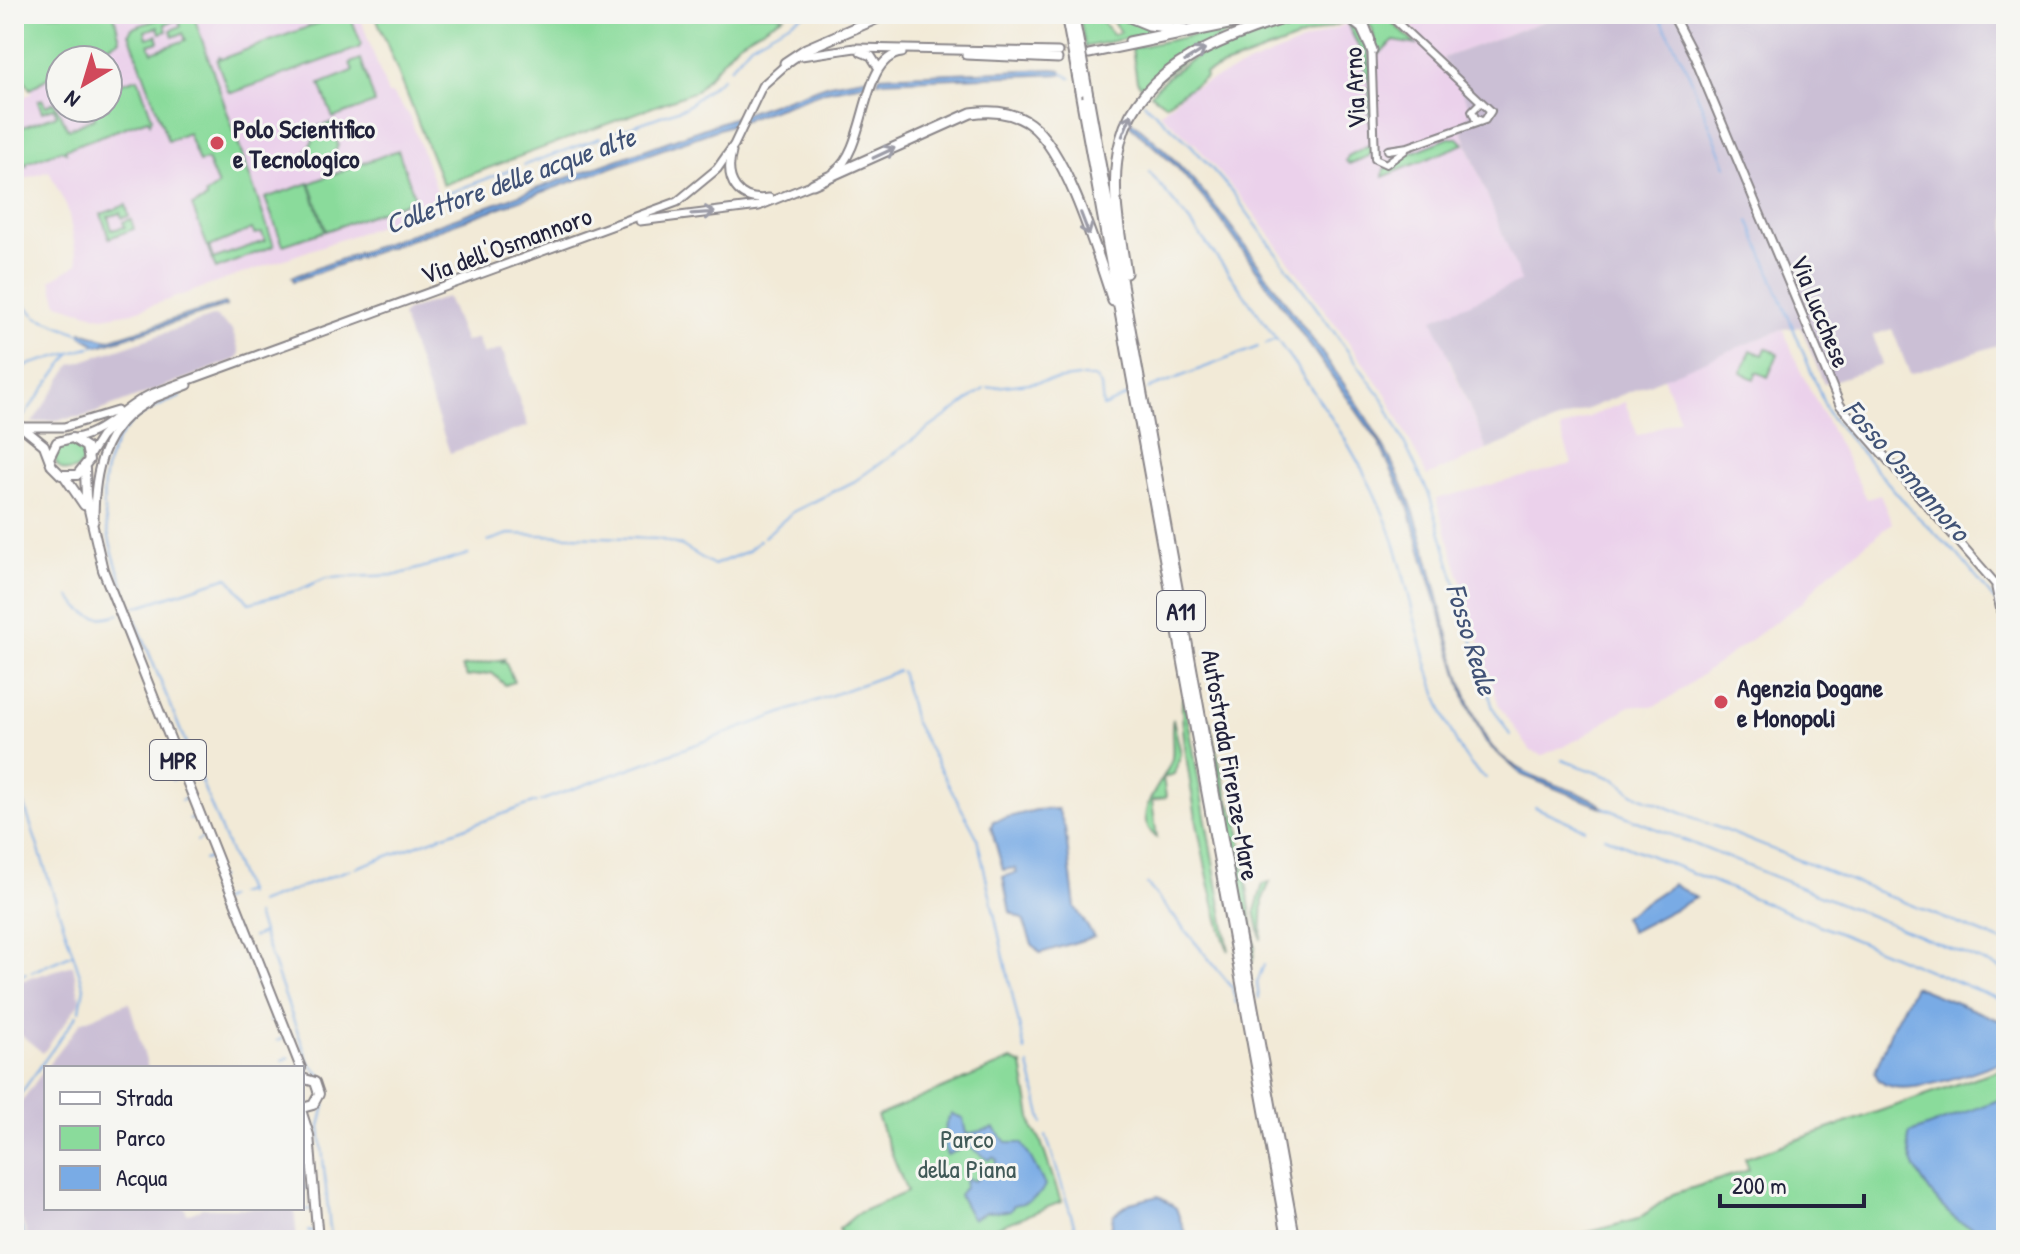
<svg xmlns="http://www.w3.org/2000/svg" width="2020" height="1254" font-family="'Patrick Hand',sans-serif">
	<rect width="100%" height="100%" fill="#f6f6f2"/>
	<filter id="ink" filterUnits="userSpaceOnUse"><feTurbulence type="fractalNoise" baseFrequency=".0125" numOctaves="2"/><feDisplacementMap in="SourceGraphic" scale="16" xChannelSelector="R" yChannelSelector="G"/><feConvolveMatrix kernelMatrix="1 2 1 2 8 2 1 2 1" color-interpolation-filters="sRGB"/></filter>
	<filter id="wash" filterUnits="userSpaceOnUse"><feTurbulence type="fractalNoise" baseFrequency=".006" numOctaves="4" result="noise"/><feDisplacementMap in="SourceGraphic" scale="32" xChannelSelector="R" yChannelSelector="G"/><feGaussianBlur stdDeviation="1.8" result="paint"/><feColorMatrix in="noise" values="0 0 0 0 0 0 0 0 0 0 0 0 0 0 0 0 0 1.4 0 .05"/><feComposite in="paint" operator="in"/></filter>
	<g filter="url(#wash)">
		<rect width="100%" height="100%" fill="#f2ead7"/>
		<g fill="#ebd1eb" fill-rule="evenodd">
			<path d="M14,14H359L388,94H392L409,115L442,204L133,312L102,317L58,304L51,280L78,264L68,210L49,171L15,182L14,179V102L32,93L19,72L14,73ZM60,60H108V108H60Z"/>
			<polygon points="1400,14 1564,14 1443,58 1471,109 1462,132 1522,282 1449,360 1487,450 1427,476 1386,394 1253,212 1196,145 1160,113 1187,90 1351,22 1364,52 1393,39 1424,42"/>
			<polygon points="1783,329 1800,370 1867,499 1880,495 1892,523 1823,578 1803,602 1668,699 1655,706 1629,706 1579,739 1543,755 1531,751 1499,706 1436,499 1572,464 1560,429 1625,402 1638,436 1680,419 1663,377"/>
		</g>
		<g fill="#cbbfd5">
			<polygon points="1564,14 2006,14 2006,342 1910,374 1892,329 1873,335 1882,365 1824,384 1801,327 1783,329 1487,450 1433,319 1521,281 1462,131 1471,109 1443,58"/>
			<polygon points="447,297 465,342 477,338 483,355 502,349 528,426 450,453 402,316 406,311"/>
			<polygon points="215,316 232,330 240,353 237,359 86,416 32,423 71,365"/>
			<polygon points="73,965 80,1002 43,1053 14,1029 14,983"/>
			<polygon points="129,1002 148,1068 46,1068 46,1208 185,1208 187,1214 202,1208 294,1208 297,1240 29,1240 14,1198 14,1112 42,1073 81,1022"/>
		</g>
		<g fill="#8adb9b" stroke="#567e6b" stroke-width="2" fill-rule="evenodd">
			<polygon points="14,14 114,14 120,40 79,60 60,60 60,70 30,89 19,71 14,73"/>
			<path d="M174,14H193L274,246L216,269L192,206L207,199L205,195L218,186L207,160L199,162L188,133L168,141L129,33L132,28ZM178,19L181,26L171,30L173,37L183,33L186,40L152,52L149,45L159,42L157,35L147,38L145,31L158,27L160,33L167,31L165,24ZM252,229L254,234L262,233L265,241L213,259L209,247Z"/>
			<polygon points="343,14 350,15 361,43 359,48 232,93 228,91 217,61 219,57 221,59"/>
			<polygon points="375,14 775,14 784,16 738,43 696,91 443,185"/>
			<polygon points="1079,14 1096,14 1113,35 1121,32 1106,14 1118,14 1161,31 1085,47"/>
			<path d="M1311,14C1320,14 1333,12 1342,16C1381,32 1372,112 1373,148L1369,156L1349,164L1346,161L1348,156L1371,144L1369,81L1364,66L1367,64L1346,21L1205,73L1206,77L1165,104L1151,94C1187,49 1257,29 1311,14Z"/>
			<polygon points="1359,14 1384,14 1416,45 1394,41 1377,56 1372,28"/>
			<polygon points="1234,27 1235,31 1201,47 1144,90 1137,81 1132,48"/>
			<polygon points="361,59 375,103 333,118 320,84 353,71 350,63"/>
			<polygon points="138,78 152,118 150,123 148,119 65,149 66,152 61,150 26,163 27,166 19,164 14,151 14,130 57,115 54,108 42,112 38,101 42,99 46,106 54,102 68,129 95,118 93,108 108,108 108,87"/>
			<polygon points="331,123 338,145 329,166 308,157 306,152 318,132 334,139 318,127"/>
			<polygon points="1449,138 1458,138 1464,144 1383,177 1384,169 1398,158"/>
			<polygon points="398,150 414,195 413,200 326,231 310,183"/>
			<polygon points="309,183 325,231 283,245 265,198"/>
			<polygon points="126,205 129,216 122,218 120,213 108,217 112,230 125,227 123,222 131,219 134,229 109,238 101,214"/>
			<polygon points="1766,348 1778,354 1768,377 1757,372 1754,379 1741,373 1751,350 1763,355"/>
			<circle cx="69" cy="457" r="14"/>
			<polygon points="504,659 501,663 505,661 514,682 505,685 492,673 467,677 462,667"/>
			<path d="M1183,696L1184,697L1229,951C1214,928 1175,722 1183,696Z"/>
			<polygon points="1208,717 1229,802 1239,826 1255,948 1252,964"/>
			<path d="M1173,719L1181,754L1174,774L1163,778L1166,797L1152,801L1157,838C1125,813 1169,779 1172,758C1174,745 1170,731 1173,719Z"/>
			<polygon points="1270,882 1263,898 1261,940 1255,911 1263,884"/>
			<polygon points="1011,1060 1022,1065 1033,1129 1040,1139 1061,1202 964,1240 843,1240 839,1229 858,1213 907,1192 877,1116"/>
			<polygon points="2006,1067 2006,1240 1560,1240 1638,1219 1673,1194 1749,1170 1745,1158"/>
		</g>
		<g fill="#79abe5" stroke="#4e6690" stroke-width="2">
			<polygon points="1053,69 1061,70 1062,74 878,81 880,76"/>
			<polygon points="870,77 868,83 825,91 294,281 292,277 755,110 830,84"/>
			<path d="M1131,121C1198,173 1245,246 1294,314C1339,377 1386,437 1413,510C1438,579 1451,679 1487,740C1513,782 1591,789 1603,808L1522,775L1486,743L1466,701L1407,503L1378,441L1217,214L1177,167L1129,124Z"/>
			<polygon points="225,303 226,306 99,346 81,336 81,332 108,340"/>
			<polygon points="1058,809 1065,828 1075,907 1094,937 1040,953 1032,944 1023,919 1010,912 1003,877 1017,872 1015,868 1003,870 991,827 993,821 1036,810"/>
			<polygon points="1673,884 1696,898 1631,932 1623,917"/>
			<path d="M1914,986L2006,1023V1060C1983,1068 1884,1110 1875,1072L1893,1025Z"/>
			<path d="M2001,1099H2006V1235H2002C1989,1232 1972,1230 1960,1222C1939,1209 1900,1159 1910,1133Z"/>
			<path d="M952,1114L963,1118L966,1134L994,1128L1007,1143H1021C1032,1157 1035,1167 1045,1185C1040,1198 1028,1203 1014,1205L1010,1211L986,1212L972,1219L959,1195L965,1187L966,1178L974,1181L993,1168L997,1160L993,1157L989,1160L968,1146L947,1155C942,1143 943,1123 952,1114Z"/>
			<polygon points="1158,1196 1176,1208 1185,1233 1182,1240 1126,1240 1111,1231 1113,1215 1130,1203"/>
		</g>
		<g fill="none" stroke-linecap="round" stroke-linejoin="round">
			<g stroke="#79abe5" stroke-width="2">
				<polyline points="1658,14 1687,69 1726,166"/>
				<polyline points="730,68 751,44 805,14"/>
				<polyline points="1062,72 1071,78"/>
				<polyline points="1144,103 1191,145 1233,193 1384,401 1429,494 1493,708 1510,735"/>
				<polyline points="613,133 686,107 722,78"/>
				<polyline points="524,165 600,138"/>
				<path d="M1149,172C1198,229 1241,290 1285,351C1329,413 1371,471 1395,545C1413,599 1438,751 1486,778"/>
				<polyline points="443,195 513,169"/>
				<polyline points="1749,221 1829,415 1914,513 1959,556 1995,601"/>
				<polyline points="14,294 37,317 83,335"/>
				<polyline points="1266,344 1275,339"/>
				<polyline points="14,369 70,353"/>
				<polyline points="1082,377 1094,377 1101,386 1103,407 1129,395"/>
				<polyline points="988,388 1079,377"/>
				<polyline points="1148,389 1258,347"/>
				<polyline points="14,429 71,353 98,345"/>
				<polyline points="764,537 793,512 855,481 984,389"/>
				<polyline points="488,541 509,534 659,539 682,546 714,565 748,551 760,540"/>
				<path d="M70,597C84,616 96,622 119,614"/>
				<polyline points="136,607 228,577 249,603 299,590 326,578 397,575 469,554"/>
				<path d="M132,609C111,551 78,469 136,419C149,408 166,403 180,397"/>
				<polyline points="134,616 247,894"/>
				<polyline points="901,671 914,721 977,837 1025,1051"/>
				<polyline points="1562,760 1615,779 1634,794 2006,943"/>
				<polyline points="14,774 84,987 80,1011"/>
				<polyline points="172,780 180,776"/>
				<polyline points="181,801 188,797"/>
				<polyline points="540,801 898,671"/>
				<polyline points="1535,807 1585,829"/>
				<polyline points="1603,807 2006,971"/>
				<polyline points="189,820 196,817"/>
				<polyline points="439,837 536,802"/>
				<polyline points="1605,837 2006,1002"/>
				<polyline points="197,841 204,837"/>
				<polyline points="204,860 212,857"/>
				<polyline points="355,868 437,838"/>
				<polyline points="212,881 220,877"/>
				<polyline points="1147,884 1232,987 1236,1003"/>
				<polyline points="237,894 246,891"/>
				<polyline points="220,901 228,897"/>
				<polyline points="258,903 351,869"/>
				<polyline points="256,915 308,1061 327,1083"/>
				<polyline points="253,937 263,933"/>
				<polyline points="246,961 252,958"/>
				<polyline points="31,972 73,954"/>
				<polyline points="14,978 26,973"/>
				<polyline points="254,981 260,978"/>
				<polyline points="1259,998 1257,983 1264,964"/>
				<polyline points="262,1000 268,998"/>
				<polyline points="270,1021 276,1018"/>
				<polyline points="277,1041 283,1038"/>
				<polyline points="283,1060 289,1057"/>
				<polyline points="1029,1065 1043,1124"/>
				<polyline points="14,1103 77,1015"/>
				<polyline points="325,1105 320,1127 331,1240"/>
				<polyline points="1046,1135 1079,1240"/>
				<polyline points="302,1137 305,1136"/>
				<polyline points="304,1188 309,1187"/>
				<polyline points="14,1208 26,1240"/>
				<polyline points="306,1210 311,1209"/>
				<polyline points="308,1231 313,1231"/>
			</g>
		</g>
	</g>
	<g filter="url(#ink)">
		<g fill="none" stroke-linecap="round" stroke-linejoin="round">
			<polyline stroke="#c8c2b8" stroke-width="7" stroke-dasharray="7 3.5" stroke-linecap="butt" points="1058,52 1087,50"/>
			<g stroke="#8a8689" stroke-width="10">
				<g id="tertiary">
					<polyline points="1355,14 1366,26 1371,39 1375,159 1386,164 1405,150"/>
					<polyline points="1388,14 1491,111 1485,120 1408,147 1388,150"/>
					<polyline points="1481,102 1472,111 1475,118 1481,121"/>
				</g>
			</g>
			<g stroke="#8a8689" stroke-width="11">
				<g id="secondary">
					<polyline points="1672,14 1694,56 1840,405 2006,596"/>
					<polyline points="1129,41 1260,14"/>
					<polyline points="861,52 871,56 878,67"/>
					<polyline points="1089,54 1282,14"/>
					<polyline points="966,55 1058,59"/>
					<polyline points="801,56 855,48 1058,52"/>
					<path d="M732,152C724,180 738,203 769,198"/>
					<path d="M835,171C868,147 860,57 902,53"/>
					<polyline points="640,221 759,206 818,182"/>
					<polyline points="144,402 188,385"/>
					<polyline points="23,427 64,427 117,411"/>
					<path d="M75,438C103,434 125,406 151,394L677,202L717,169L734,145L762,86L790,61"/>
					<polyline points="89,456 101,437 123,415"/>
					<path d="M94,521C94,473 102,426 149,402"/>
					<polyline points="1996,588 2006,634"/>
				</g>
			</g>
			<g stroke="#8a8689" stroke-width="12">
				<g id="primary">
					<polyline points="22,427 44,445 52,466 61,475 77,475 89,460 86,447 72,438 57,442 50,456"/>
					<polyline points="85,469 86,497 103,570 301,1068"/>
					<polyline points="65,477 84,505"/>
					<polyline points="302,1078 315,1082 319,1094 313,1105 302,1108"/>
					<polyline points="302,1113 309,1135 318,1240"/>
				</g>
			</g>
			<g stroke="#8a8689" stroke-width="13">
				<g id="motorway">
					<polyline points="1066,14 1072,46"/>
					<polyline points="1073,14 1079,45"/>
					<polyline points="1122,14 1149,25 1184,29"/>
					<polyline points="1344,14 1362,28 1372,50"/>
					<polyline points="785,63 806,49 887,14"/>
					<polyline points="1080,91 1288,1240"/>
					<polyline points="1088,96 1295,1240"/>
					<path d="M813,184L971,113C991,110 1012,111 1030,124C1067,151 1098,256 1113,301"/>
					<path d="M1126,273C1119,229 1109,182 1121,139C1141,63 1234,34 1299,14"/>
				</g>
			</g>
			<use href="#tertiary" stroke="#fff" stroke-width="6"/>
			<use href="#secondary" stroke="#fff" stroke-width="7"/>
			<use href="#primary" stroke="#fff" stroke-width="8"/>
			<use href="#motorway" stroke="#fff" stroke-width="9"/>
			<g stroke="#8a8689" stroke-width="13" stroke-linecap="butt">
				<g id="motorway-bridge">
					<polyline points="1079,45 1088,96"/>
					<polyline points="1072,46 1080,91"/>
				</g>
			</g>
			<use href="#motorway-bridge" stroke="#fff" stroke-width="9"/>
		</g>
		<defs><path id="oneway-shaft" d="M-6 0H5M1.5-3L5.5 0L1.5 3" fill="none" stroke-width="1.6" stroke-linecap="round" stroke-linejoin="round" transform="scale(2)"/></defs>
		<g stroke="#9c9ca7">
			<use href="#oneway-shaft" transform="translate(1195 55) rotate(-32)"/>
			<use href="#oneway-shaft" transform="translate(1127 125) rotate(-67)"/>
			<use href="#oneway-shaft" transform="translate(884 153) rotate(-25)"/>
			<use href="#oneway-shaft" transform="translate(703 213) rotate(-4)"/>
			<use href="#oneway-shaft" transform="translate(1085 224) rotate(69)"/>
		</g>
	</g>
	<g fill="#d1495b" stroke="#f6f6f2" stroke-width="3">
		<circle cx="217" cy="143" r="8"/>
		<circle cx="1721" cy="702" r="8"/>
	</g>
	<g text-anchor="middle" dominant-baseline="central" stroke-width="6" stroke-linejoin="round" paint-order="stroke">
		<g fill="#f6f6f2" stroke="#626272" stroke-width="2">
			<rect x="1157" y="591" width="48" height="40" rx="6"/>
			<rect x="150" y="740" width="56" height="40" rx="6"/>
		</g>
		<g font-size="24" font-weight="bold" fill="#22223b">
			<text x="1181" y="611">A11</text>
			<text x="178" y="760">MPR</text>
		</g>
		<g font-size="26" fill="#22223b" stroke="#f6f6f2">
			<text transform="translate(1354 88) rotate(-93)">Via Arno</text>
			<text transform="translate(506 245) rotate(-20)">Via dell'Osmannoro</text>
			<text transform="translate(1821 311) rotate(68)">Via Lucchese</text>
			<text transform="translate(1231 765) rotate(80)">Autostrada Firenze-Mare</text>
		</g>
		<g font-size="26" font-weight="bold" fill="#22223b" stroke="#f6f6f2" text-anchor="start">
			<text x="233" y="128">Polo Scientifico<tspan x="233" dy="30">e Tecnologico</tspan></text>
			<text x="1737" y="687">Agenzia Dogane<tspan x="1737" dy="30">e Monopoli</tspan></text>
		</g>
		<g font-size="26" fill="#415a58" stroke="#f6f6f2">
			<text x="967" y="1138">Parco<tspan x="967" dy="30">della Piana</tspan></text>
		</g>
		<g font-size="28" font-style="italic" fill="#405276" stroke="#f6f6f2">
			<text transform="translate(510 180) rotate(-20)">Collettore delle acque alte</text>
			<text transform="translate(1907 470) rotate(49)">Fosso Osmannoro</text>
			<text transform="translate(1472 639) rotate(73)">Fosso Reale</text>
		</g>
	</g>
	<rect width="2020" height="1254" fill="none" stroke="#f6f6f2" stroke-width="48"/>
	<rect x="44" y="1066" width="260" height="144" fill="#f6f6f2" stroke="#a1a1a9" stroke-width="2"/>
	<rect x="60" y="1092" width="40" height="12" fill="#ffffff" stroke="#a1a1a9" stroke-width="2"/>
	<text x="116" y="1106" font-size="24" fill="#22223b">Strada</text>
	<rect x="60" y="1126" width="40" height="24" fill="#8adb9b" stroke="#a1a1a9" stroke-width="2"/>
	<text x="116" y="1146" font-size="24" fill="#22223b">Parco</text>
	<rect x="60" y="1166" width="40" height="24" fill="#79abe5" stroke="#a1a1a9" stroke-width="2"/>
	<text x="116" y="1186" font-size="24" fill="#22223b">Acqua</text>
	<g transform="translate(84 84) rotate(218)"><circle r="38" fill="#f6f6f2" stroke="#a1a1a9" stroke-width="2"/>
	<path d="M0-6L14 30L0 20L-14 30Z" fill="#d1495b"/>
	<text y="-12" font-size="22" font-weight="bold" text-anchor="middle" fill="#22223b">N</text>
	</g>
	<path d="M1720 1194v12h144v-12" fill="none" stroke="#22223b" stroke-width="4"/>
	<text x="1732" y="1194" font-size="24" fill="#22223b" stroke="#f6f6f2" stroke-width="6" paint-order="stroke">200 m</text>
</svg>
